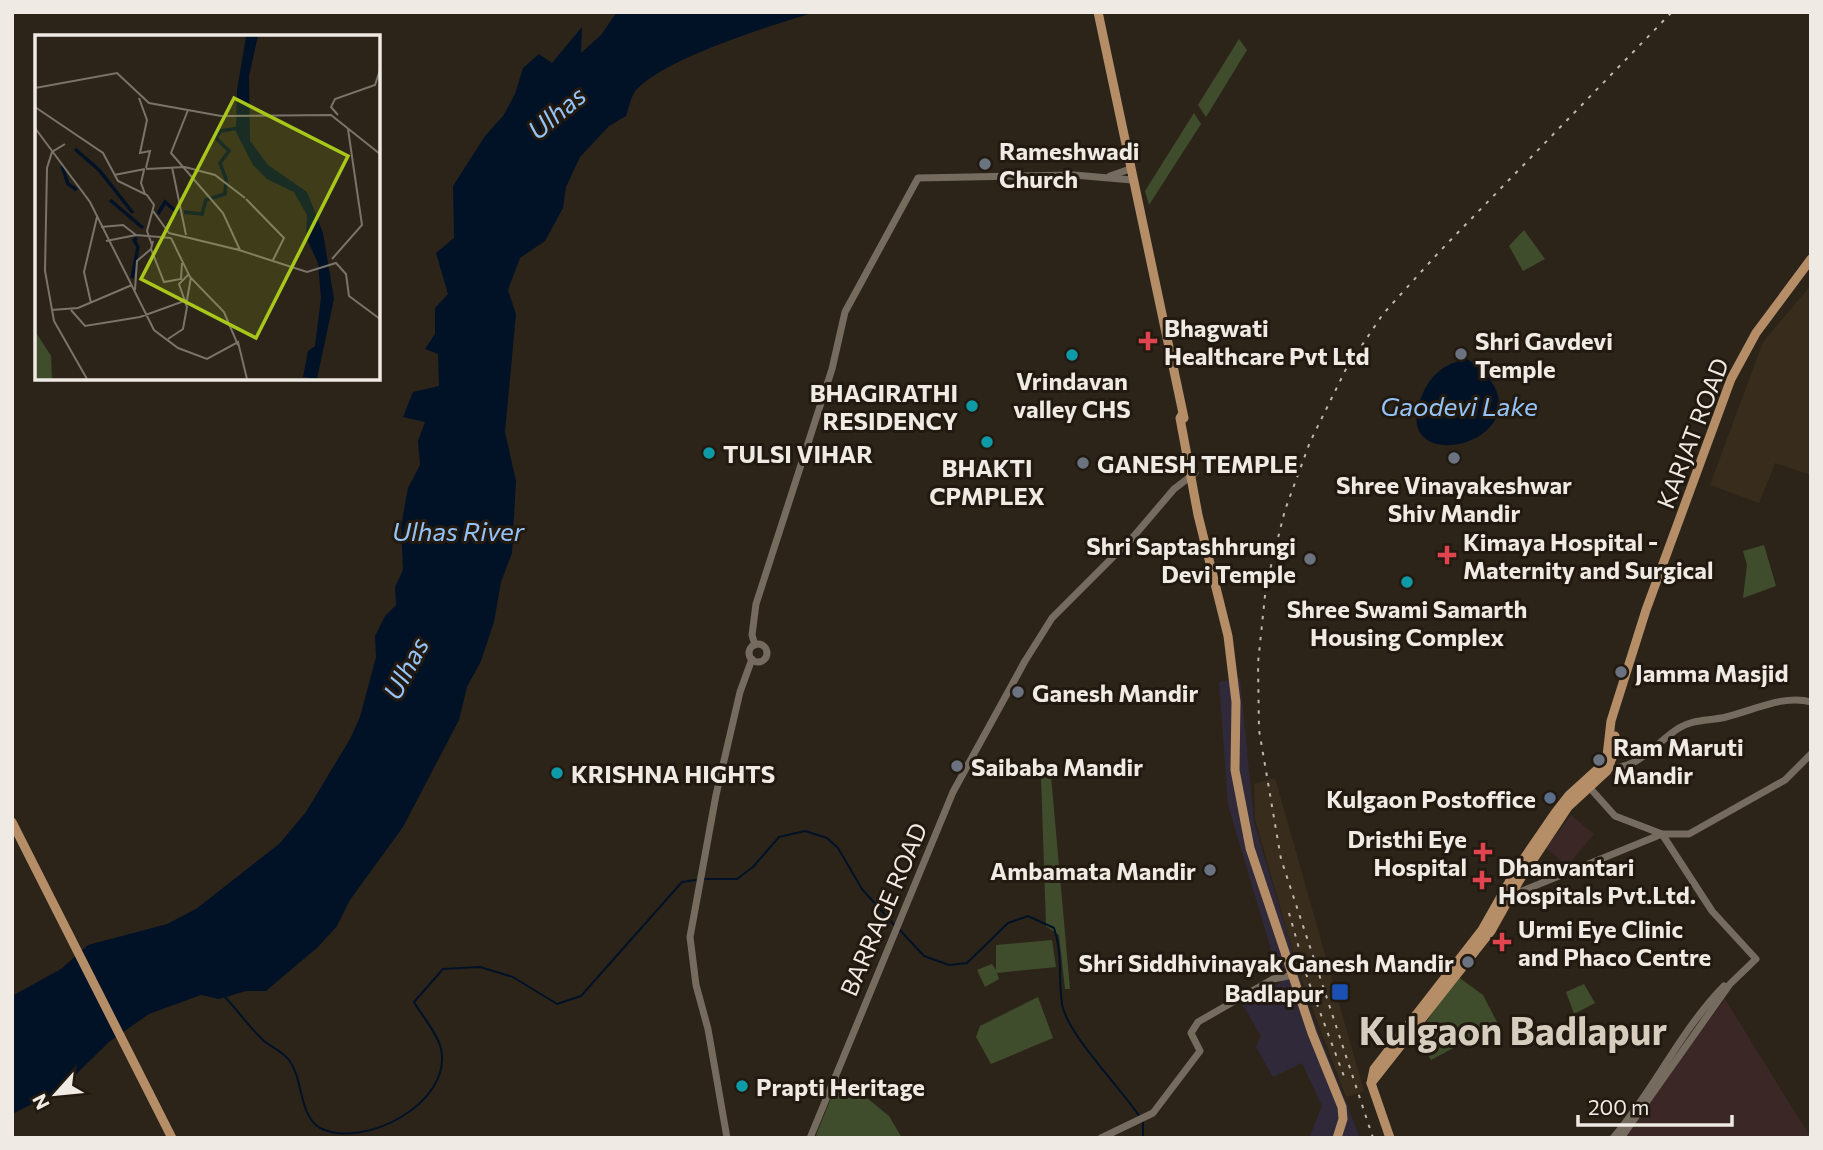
<svg xmlns="http://www.w3.org/2000/svg" width="1823" height="1150" font-family="Commissioner,sans-serif">
	<rect width="100%" height="100%" fill="#2c2419"/>
	<polygon fill="#2f293a" points="1240,678 1254,822 1309,1008 1360,1138 1309,1138 1322,1106 1302,1063 1273,1077 1256,1047 1261,1036 1241,1002 1267,987 1281,983 1228,805 1219,682"/>
	<g fill="#382c1c">
		<polygon points="1811,285 1811,475 1775,463 1759,503 1710,485 1763,342"/>
		<polygon points="1275,778 1364,1091 1346,1097 1298,970 1255,819 1254,784"/>
	</g>
	<g fill="#3a2726">
		<polygon points="1571,815 1594,834 1567,866 1546,848"/>
		<polygon points="1725,999 1811,1138 1617,1138 1657,1089"/>
	</g>
	<g fill="#3f4d2c">
		<polygon points="1239,39 1247,50 1206,117 1198,105"/>
		<polygon points="1194,113 1201,124 1149,205 1145,191"/>
		<polygon points="1524,230 1545,259 1523,271 1509,246"/>
		<polygon points="1764,545 1776,586 1743,598 1747,565 1743,551"/>
		<polygon points="1051,776 1070,989 1065,989 1059,935 1046,926 1041,778"/>
		<polygon points="1052,940 1056,967 997,973 999,979 985,987 977,970 992,964 996,970 996,945"/>
		<polygon points="1457,976 1483,995 1498,1024 1431,1060 1417,1036"/>
		<polygon points="1584,984 1595,1003 1574,1014 1566,992"/>
		<polygon points="1038,997 1053,1038 991,1064 976,1037 980,1026"/>
		<polygon points="840,1076 889,1116 902,1138 818,1138 816,1135"/>
	</g>
	<g fill="#011227">
		<path d="M617,12H815C770,26 667,57 636,90C631,96 629,108 626,116L609,126L580,157L566,187L563,208L545,241L520,258L508,290L516,314L505,432L516,481L512,553L501,582L494,622L481,661L467,687L459,720L403,827L350,900L337,926L318,947L266,991H246L219,999L201,995L149,1014L109,1042L60,1090L12,1114V996L61,969L88,945L167,924L196,909L279,844L306,812L350,739L360,717L376,657L375,636L385,616L396,605L395,587L403,570L401,526L408,488L420,465L418,441L425,422L403,417L413,392L439,386L438,354L425,349L435,334V308L448,294L436,253L454,238L453,186L485,136L503,116L515,94L523,68L539,54L552,63L582,27L581,53L601,35Z"/>
		<path d="M1467,359C1475,365 1485,373 1491,381C1535,446 1384,480 1423,393C1432,373 1446,363 1467,359Z"/>
	</g>
	<g fill="none" stroke-linecap="round" stroke-linejoin="round">
		<g stroke="#011227" stroke-width="2">
			<polyline points="705,879 737,879 753,867 779,837 805,831 827,838 838,848 862,889 895,926"/>
			<path d="M899,929L924,956L949,965L967,963L1008,923L1028,916L1054,928C1063,954 1058,978 1062,1004C1067,1034 1121,1088 1140,1117"/>
			<path d="M225,997C238,1011 250,1028 264,1041C272,1047 283,1052 289,1060C304,1080 298,1114 320,1128C363,1150 453,1103 441,1049C438,1034 422,1016 414,1002L443,969L480,967L513,977L557,1004L581,996L682,882L696,880"/>
			<polyline points="1143,1122 1143,1138"/>
		</g>
		<g stroke="#756b5f" stroke-width="7">
			<polyline points="1110,176 1130,169"/>
			<circle cx="758" cy="653" r="9"/>
			<polyline points="755,645 752,635 756,604 832,369 845,312 918,178 1074,175 1132,180"/>
			<path d="M1605,767C1636,773 1655,743 1679,728C1693,719 1710,721 1726,717C1752,711 1784,694 1811,702"/>
			<polyline points="1589,787 1615,816 1662,834 1689,834 1785,780 1811,754"/>
			<polyline points="1510,896 1662,834 1712,911 1756,959 1730,984 1621,1138"/>
			<polyline points="727,1138 708,1029 696,985 690,937 716,795 740,692 752,659"/>
			<polyline points="810,1138 953,792 1025,661 1052,618 1134,536 1174,489 1195,473"/>
			<polyline points="1101,1138 1153,1113 1200,1051 1191,1033 1198,1022 1273,979 1293,975"/>
			<path d="M1613,1138C1654,1090 1680,1031 1724,986"/>
		</g>
		<g stroke="#b58e67" stroke-width="9">
			<polyline points="1098,12 1184,418"/>
			<polyline points="1182,415 1180,418 1198,515 1228,636 1236,702 1235,770 1250,848 1312,1033 1342,1107 1343,1119 1337,1138"/>
			<polyline points="12,822 172,1138"/>
			<polyline points="1372,1082 1491,931 1519,881 1568,807 1607,771 1612,758 1615,736"/>
			<polyline points="1371,1083 1374,1069 1482,930 1516,870 1555,813 1569,795 1601,766 1607,756 1611,721 1646,610 1731,379 1756,333 1811,259"/>
			<polyline points="1371,1083 1390,1138"/>
		</g>
		<g stroke="#bdb7af" stroke-width="2" stroke-dasharray="3.5 7" stroke-linecap="butt">
			<polyline points="1289,913 1308,980 1345,1079"/>
			<polyline points="1373,1138 1281,859 1259,730 1258,663 1266,586 1285,510 1310,442 1346,369 1383,314 1440,251 1672,12"/>
		</g>
	</g>
	<g fill="#6b7280" stroke="#221a10" stroke-width="2.5">
		<circle cx="985" cy="164" r="7"/>
		<circle cx="1461" cy="354" r="7"/>
		<circle cx="1454" cy="458" r="7"/>
		<circle cx="1083" cy="463" r="7"/>
		<circle cx="1310" cy="559" r="7"/>
		<circle cx="1621" cy="672" r="7"/>
		<circle cx="1018" cy="692" r="7"/>
		<circle cx="1599" cy="760" r="7"/>
		<circle cx="957" cy="766" r="7"/>
		<circle cx="1210" cy="870" r="7"/>
		<circle cx="1468" cy="962" r="7"/>
	</g>
	<g fill="#e0444e" stroke="#221a10" stroke-width="2.5">
		<path d="M1144.5 330.5h7v7h7v7h-7v7h-7v-7h-7v-7h7z"/>
		<path d="M1443.5 544.5h7v7h7v7h-7v7h-7v-7h-7v-7h7z"/>
		<path d="M1479.5 841.5h7v7h7v7h-7v7h-7v-7h-7v-7h7z"/>
		<path d="M1478.5 869.5h7v7h7v7h-7v7h-7v-7h-7v-7h7z"/>
		<path d="M1498.5 931.5h7v7h7v7h-7v7h-7v-7h-7v-7h7z"/>
	</g>
	<g fill="#0f9aa8" stroke="#221a10" stroke-width="2.5">
		<circle cx="1072" cy="355" r="7"/>
		<circle cx="972" cy="406" r="7"/>
		<circle cx="987" cy="442" r="7"/>
		<circle cx="709" cy="453" r="7"/>
		<circle cx="1407" cy="582" r="7"/>
		<circle cx="557" cy="773" r="7"/>
		<circle cx="742" cy="1086" r="7"/>
	</g>
	<circle fill="#5c6f8a" stroke="#221a10" stroke-width="2.5" cx="1550" cy="798" r="7"/>
	<rect fill="#1a4fb4" stroke="#221a10" stroke-width="2.5" x="1331" y="983" width="18" height="18" rx="3.5"/>
	<g text-anchor="middle" dominant-baseline="central" stroke-width="6" stroke-linejoin="round" paint-order="stroke">
		<g font-size="24" font-weight="bold" fill="#efeae3" stroke="#221a10" text-anchor="start">
			<text x="999" y="150">Rameshwadi<tspan x="999" dy="28">Church</tspan></text>
			<text x="1164" y="327">Bhagwati<tspan x="1164" dy="28">Healthcare Pvt Ltd</tspan></text>
			<text x="1475" y="340">Shri Gavdevi<tspan x="1475" dy="28">Temple</tspan></text>
			<text x="1072" y="380" text-anchor="middle">Vrindavan<tspan x="1072" dy="28">valley CHS</tspan></text>
			<text x="958" y="392" text-anchor="end">BHAGIRATHI<tspan x="958" dy="28">RESIDENCY</tspan></text>
			<text x="723" y="453">TULSI VIHAR</text>
			<text x="1097" y="463">GANESH TEMPLE</text>
			<text x="987" y="467" text-anchor="middle">BHAKTI<tspan x="987" dy="28">CPMPLEX</tspan></text>
			<text x="1454" y="484" text-anchor="middle">Shree Vinayakeshwar<tspan x="1454" dy="28">Shiv Mandir</tspan></text>
			<text x="1463" y="541">Kimaya Hospital -<tspan x="1463" dy="28">Maternity and Surgical</tspan></text>
			<text x="1296" y="545" text-anchor="end">Shri Saptashhrungi<tspan x="1296" dy="28">Devi Temple</tspan></text>
			<text x="1407" y="608" text-anchor="middle">Shree Swami Samarth<tspan x="1407" dy="28">Housing Complex</tspan></text>
			<text x="1635" y="672">Jamma Masjid</text>
			<text x="1032" y="692">Ganesh Mandir</text>
			<text x="1613" y="746">Ram Maruti<tspan x="1613" dy="28">Mandir</tspan></text>
			<text x="971" y="766">Saibaba Mandir</text>
			<text x="571" y="773">KRISHNA HIGHTS</text>
			<text x="1536" y="798" text-anchor="end">Kulgaon Postoffice</text>
			<text x="1467" y="838" text-anchor="end">Dristhi Eye<tspan x="1467" dy="28">Hospital</tspan></text>
			<text x="1498" y="866">Dhanvantari<tspan x="1498" dy="28">Hospitals Pvt.Ltd.</tspan></text>
			<text x="1196" y="870" text-anchor="end">Ambamata Mandir</text>
			<text x="1518" y="928">Urmi Eye Clinic<tspan x="1518" dy="28">and Phaco Centre</tspan></text>
			<text x="1454" y="962" text-anchor="end">Shri Siddhivinayak Ganesh Mandir</text>
			<text x="1324" y="992" text-anchor="end">Badlapur</text>
			<text x="756" y="1086">Prapti Heritage</text>
		</g>
		<g font-size="24" fill="#efeae3" stroke="#221a10">
			<text transform="translate(1692 433) rotate(-69)">KARJAT ROAD</text>
			<text transform="translate(883 909) rotate(-67)">BARRAGE ROAD</text>
		</g>
		<g font-size="26" font-style="italic" fill="#94c3f7" stroke="#221a10">
			<text transform="translate(556 112) rotate(-40)">Ulhas</text>
			<text x="1459" y="405">Gaodevi Lake</text>
			<text x="458" y="530">Ulhas River</text>
			<text transform="translate(405 668) rotate(-62)">Ulhas</text>
		</g>
		<g font-size="38" font-weight="bold" fill="#d7cdbf" stroke="#221a10">
			<text x="1513" y="1029">Kulgaon Badlapur</text>
		</g>
	</g>
	<g transform="translate(35 35)">
		<rect width="345" height="345" fill="#2c2419"/>
		<path d="M0,296L16,321L17,344H0Z" fill="#3f4d2c"/>
		<path d="M211,1H223L214,41L215,106L233,130L272,157L288,198L299,264L282,344L268,342L273,316L280,311L286,263L283,228L271,202L272,180L259,157L232,144L218,130L201,97L202,55Z" fill="#011227"/>
		<path fill="none" stroke="#011227" stroke-width="3.5" d="M40,114L64,135L98,178M27,131L33,149L42,155M75,165L108,193M149,177L167,179L171,165L190,159L191,144L185,128L194,116L181,103L185,96L204,93M123,179L130,167L143,178M97,243L103,212L99,205L102,203"/>
		<path fill="none" stroke="#7a736a" stroke-width="2" d="M0,53L82,38L114,68L186,81L296,80L345,119M104,63L112,85L105,118L115,116L111,133M0,72L68,118L83,146L112,160L119,170L112,196L117,210M153,75L136,118L188,178L205,215M303,80L296,72L300,64L340,50L345,35M0,93L55,167L119,295L143,313L172,324L203,307L212,344M30,109L17,117L12,133L10,236L19,286L52,344M137,132L151,200M111,134L150,132L180,140L210,163M109,135L106,148L110,159M79,140L110,134M211,164L249,203L238,225M118,176L134,198L204,215M66,192L88,190L101,200M136,203L155,242L189,277L203,310M71,206L101,200L136,203M116,214L129,247L146,244L147,228M201,214L272,237L301,228L311,239L314,261L345,284M297,224L327,190L313,94M100,255L102,226L116,214L118,206M56,268L49,237L62,182M16,275L43,273L97,250M36,275L50,291L105,282L152,265L156,242M133,304L148,294L152,272L144,249L154,239"/>
		<path fill="#a9c71b" fill-opacity="0.15" stroke="#a9c71b" stroke-width="3.5" d="M199,63L313,121L221,303L106,244Z"/>
		<rect width="345" height="345" fill="none" stroke="#efeae3" stroke-width="3.5"/>
	</g>
	<rect width="1823" height="1150" fill="none" stroke="#efeae3" stroke-width="28"/>
	<g transform="translate(56 1094) rotate(243)" stroke="#221a10" stroke-width="5" paint-order="stroke">
	<path d="M0-5L12 26L0 18L-12 26Z" fill="#efeae3"/>
	<text y="-10" font-size="19" font-weight="bold" text-anchor="middle" fill="#efeae3">N</text>
	</g>
	<path d="M1578 1115v10h154v-10" fill="none" stroke="#efeae3" stroke-width="3.5"/>
	<text x="1588" y="1115" font-size="21" fill="#efeae3" stroke="#221a10" stroke-width="5" paint-order="stroke">200 m</text>
</svg>
